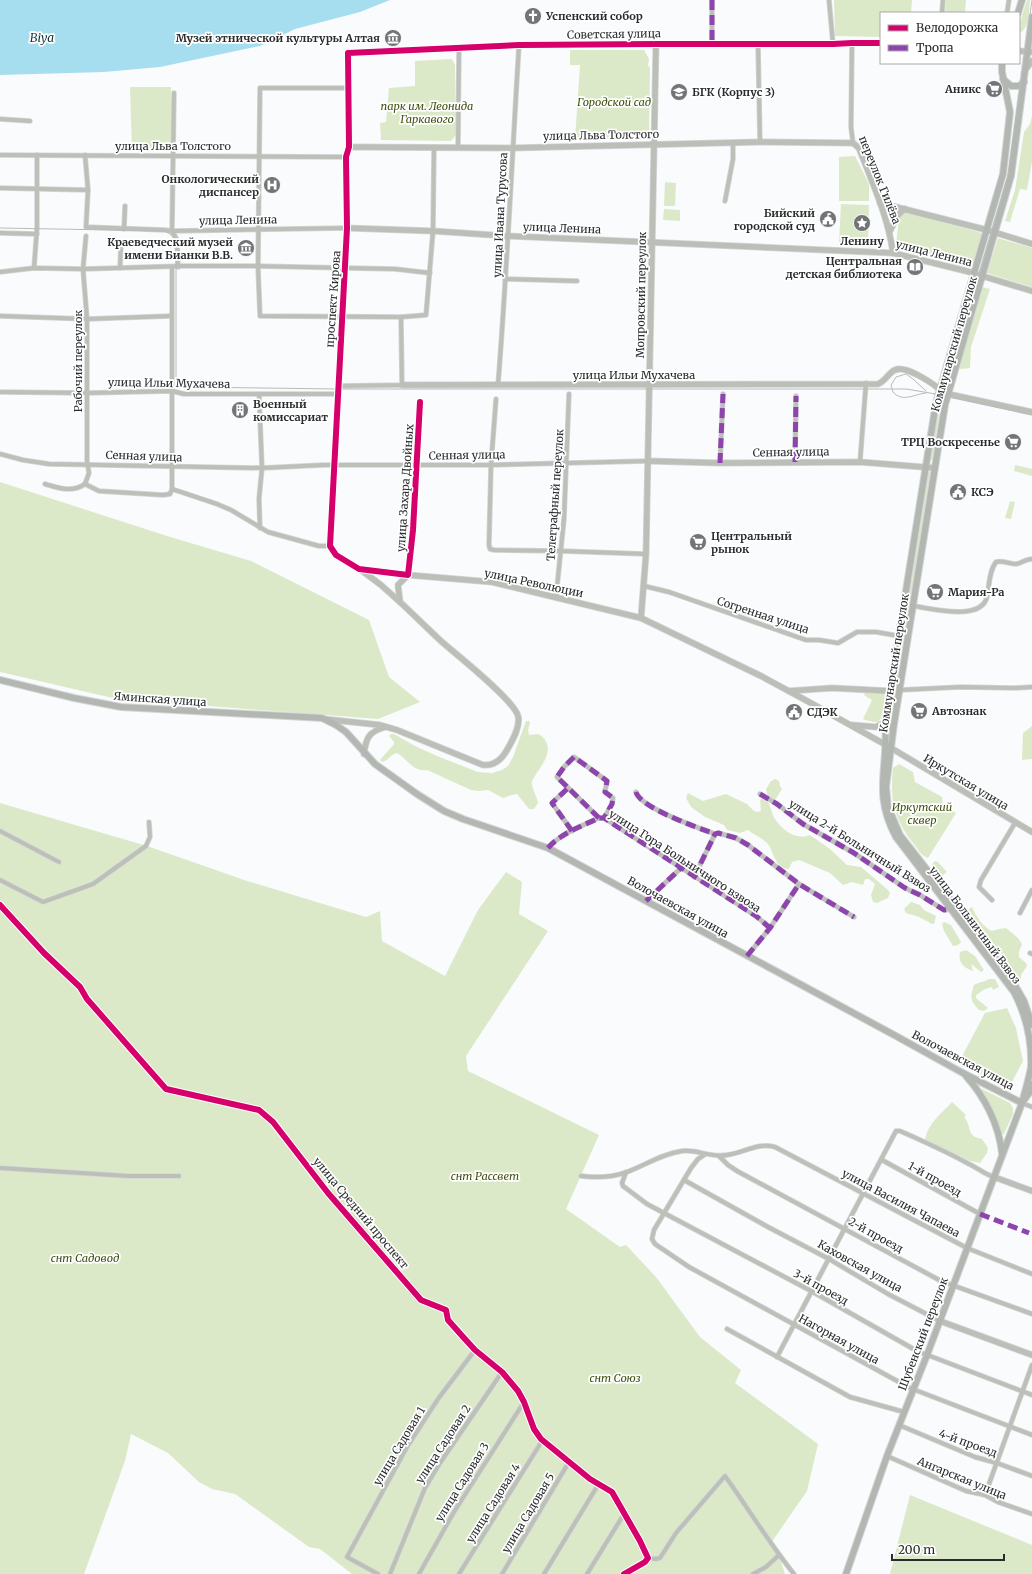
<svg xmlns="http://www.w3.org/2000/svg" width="1032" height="1574" font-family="Merriweather,serif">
	<rect width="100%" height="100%" fill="#f9fbfd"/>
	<g fill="#dce9c9">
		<polygon points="834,0 912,0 911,13 881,13 881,37 835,36"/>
		<polygon points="946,0 966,0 965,13 945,13"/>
		<path d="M1027,0H1030C1029,10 1030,27 1021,32H1019V25Z"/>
		<polygon points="570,50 644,50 649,59 648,66 650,67 649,137 575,139 580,65 570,65"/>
		<polygon points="452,59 455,65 456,135 451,141 381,140 380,123 386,122 389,88 415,86 415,61"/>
		<polygon points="130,87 171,87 171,151 132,151"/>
		<polygon points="1032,116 1032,162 1027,190 1020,189 1010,222 1005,221 1015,190 1024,132 1030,124"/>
		<polygon points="855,156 869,184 869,201 839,201 839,157"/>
		<polygon points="665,182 676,183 675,206 664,206"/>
		<polygon points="841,204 869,205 868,244 839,243"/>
		<polygon points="664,209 680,210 680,221 663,220"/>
		<polygon points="905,212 982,233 971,269 900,249 896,244 899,218 901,214"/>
		<polygon points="998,238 1032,248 1032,287 987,273"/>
		<polygon points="982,287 990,289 971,347 970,368 960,369 961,359"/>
		<polygon points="936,415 939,415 933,460 929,460"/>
		<polygon points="1015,465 1032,469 1032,476 1014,471"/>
		<polygon points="927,471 931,472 892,718 889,717"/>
		<polygon points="0,482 167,536 251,561 369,620 389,677 420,702 378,719 117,699 0,672"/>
		<polygon points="1010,501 1015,502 1011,519 1005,518"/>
		<path d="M865,692H885C884,699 884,723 876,722C872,722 866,720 863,719L872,700L864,695Z"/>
		<path d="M526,721H529L530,723L528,730L529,735C532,735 535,734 538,734C541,735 544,738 545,740C555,755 536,770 532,782C531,787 537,797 538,803L534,809H529L517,794L512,795L503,798L488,790L479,791L471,790L427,770C412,772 408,759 397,753C390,754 389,761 382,762L380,760L394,744V742L389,736L391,734H394L415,746L437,756L478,772L492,773L502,770L508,766L513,757Z"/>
		<polygon points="1032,726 1032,759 1022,760 1023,733"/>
		<path d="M899,764L913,772L915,782L942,797L943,805L956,813L928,858C921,856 918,849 913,843C893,817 890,800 893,768Z"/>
		<polygon points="775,779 779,781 780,786 782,789 775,800 768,797 766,789 771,781"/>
		<path d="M688,793L703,801L726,794L747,804L754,811L758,812L761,811L760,800L762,798C772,802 770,811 775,819C782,830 797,841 810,835L830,849L847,865L861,867L888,890L890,893L888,898L877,903L873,902L871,895L875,884L869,879H865L863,885L852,882L843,885L830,873L799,860L792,862L789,869C775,869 774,851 767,843C762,838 753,834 748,830L740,833L727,830L724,825L705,817L691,807L686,798Z"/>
		<polygon points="0,803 147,846 247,881 366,917 380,911 382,941 445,976 478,910 506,872 522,882 519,914 548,931 466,1056 468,1071 599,1135 566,1209 620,1247 626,1245 656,1277 700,1337 741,1370 735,1383 818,1444 807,1491 771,1543 779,1555 785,1574 352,1574 320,1549 309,1547 235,1494 212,1489 199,1482 168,1453 131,1434 125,1461 84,1574 0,1574"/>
		<polygon points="935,861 938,862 947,872 943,875 944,882 932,864"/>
		<polygon points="911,902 920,905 924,910 936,916 934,924 932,924 919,917 906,913 904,909"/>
		<path d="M972,907C976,916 983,927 992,931L999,929L1006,928L1018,938L1022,944L1019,952V957L1026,963L1027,966L1021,975V981H1018L976,923L968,910Z"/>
		<polygon points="944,922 951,925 961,942 958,945 953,946 944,931 942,924"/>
		<path d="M966,950L975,956L984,970L981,972L971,964L973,971C963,967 958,963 960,952Z"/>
		<path d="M989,979H995L999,987L993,990L992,987L985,989L976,995V998L988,1008L984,1011L979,1010C970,1000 970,998 974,985C979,982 985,982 989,979Z"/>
		<polygon points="1007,1008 1016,1028 1023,1061 1010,1086 1001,1087 961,1064 960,1060 985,1013"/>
		<polygon points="982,1089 1010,1103 1013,1108 1013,1114 1004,1134 1000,1134 981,1091"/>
		<path d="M952,1102L966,1115L964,1117C973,1127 965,1136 982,1139L988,1148L987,1153L980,1163L970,1161L927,1141L925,1139C929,1122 941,1114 952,1102Z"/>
		<polygon points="910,1495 1032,1545 1032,1574 890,1574"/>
	</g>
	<polygon fill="#a7deef" points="0,0 390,0 360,12 295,29 260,46 160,67 104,72 0,75"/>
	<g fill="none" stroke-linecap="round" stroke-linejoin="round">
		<g stroke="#d4d6d7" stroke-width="5.5">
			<g id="street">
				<polyline points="712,0 712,44"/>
				<polyline points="829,0 833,44"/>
				<polyline points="942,13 943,0"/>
				<polyline points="1007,13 1009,0"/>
				<polyline points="852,43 851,127 853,143"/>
				<polyline points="758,44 760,142"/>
				<polyline points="348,88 260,88 258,267 260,316 401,317 426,315 433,231 434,147"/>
				<polyline points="174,93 172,231 177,240 178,267"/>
				<polyline points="0,119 30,121"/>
				<polyline points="458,148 459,48"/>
				<polyline points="0,155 346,157"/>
				<polyline points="85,155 88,190 86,227 165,230 172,231 347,228"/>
				<polyline points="0,188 88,190"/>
				<polyline points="725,201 733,159 733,143"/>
				<polyline points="124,229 125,206"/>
				<polyline points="0,233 37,234"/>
				<polyline points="172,267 172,489"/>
				<polyline points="34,268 37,228 37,155"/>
				<polyline points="120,268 121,243"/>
				<polyline points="0,272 34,268 83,269 183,266 252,266 395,269 430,273"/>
				<polyline points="505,279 577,281"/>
				<polyline points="0,316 87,319 171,316"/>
				<path d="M498,385C507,272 512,158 519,45"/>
				<polyline points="338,386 402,385 401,317"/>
				<polyline points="0,392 88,393 172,391 184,394 338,394"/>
				<polyline points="259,394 262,468 259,499 260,528"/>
				<polyline points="496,399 491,465 489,545 490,549 494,550 561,551 646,554"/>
				<polyline points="0,454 23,460 49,464 262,468 323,465 491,465 648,461"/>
				<polyline points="795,462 796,396"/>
				<polyline points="860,462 866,383"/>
				<polyline points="720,463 723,394"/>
				<path d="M45,484C59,488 72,493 85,484L99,491L163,495L170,494L172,489L217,504L231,510L268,532L319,546H330"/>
				<polyline points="85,484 89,473 87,461 87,319 83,269 86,236"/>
				<polyline points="408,575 413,530 420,402"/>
				<polyline points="644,586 669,592 806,640 819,640 838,643 857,632 876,632 899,636"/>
				<polyline points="556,597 564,519 569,394"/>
				<path d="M913,606C930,608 981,622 987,597C989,587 989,571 996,562C1003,560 1009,564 1016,564C1022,563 1026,559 1032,559"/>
				<polyline points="900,690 961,687 1014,688 1032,687"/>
				<polyline points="567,789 552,803 572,831"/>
				<path d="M636,792C640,808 699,828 715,834"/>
				<polyline points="760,794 777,804 803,824 854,853 905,888 920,895 944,910 951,909"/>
				<polyline points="599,818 557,777 564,767 574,757 607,781 605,792 613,798 612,804 604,818"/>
				<polyline points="0,831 59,862"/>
				<path d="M548,848C561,833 582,826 599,818H604L756,916L770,928"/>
				<polyline points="694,877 715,834 718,833 736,838 748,845 799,884 854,917"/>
				<polyline points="0,880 43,902 93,884 146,846 150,837 149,822"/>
				<polyline points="992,900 979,887 981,880 1015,823"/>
				<polyline points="646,901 681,868"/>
				<polyline points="0,905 44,953 80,987 87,999 166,1089 259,1110 273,1122 328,1193 421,1300 446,1310 448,1320 464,1338 475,1350 502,1372 518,1391 524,1402 534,1429 541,1439 590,1479 612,1492 640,1541 648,1558 645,1562 624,1574"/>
				<polyline points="1020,913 1032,890"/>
				<polyline points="1030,953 1032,954"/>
				<polyline points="747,956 770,928 799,884"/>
				<polyline points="1022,1103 1032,1107"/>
				<polyline points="704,1155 698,1159 691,1168 654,1230 652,1239 655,1244 689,1267 910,1388 1032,1435"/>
				<polyline points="719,1156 728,1165 737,1171 941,1281 1032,1314"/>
				<polyline points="882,1160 980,1214"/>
				<polyline points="0,1168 129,1176 179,1176"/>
				<polyline points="626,1172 622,1183 623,1186 647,1204 813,1292 917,1351 1032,1395"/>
				<path d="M581,1176C596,1178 613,1177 627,1172C646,1165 661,1154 682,1151C697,1149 710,1158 727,1155C743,1153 759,1142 775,1147L967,1248L1032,1274"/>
				<polyline points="684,1180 768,1227 829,1259 888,1294 940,1321"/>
				<polyline points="727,1329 850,1397 904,1412"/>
				<path d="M777,1357L896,1131H900C923,1141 947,1152 969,1164C978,1168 984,1174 994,1177"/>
				<polyline points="899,1425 975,1457 997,1463 1032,1476"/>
				<polyline points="887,1456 966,1491 985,1495 998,1502 1032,1514"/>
				<polyline points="985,1495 1032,1365"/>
				<path d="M648,1558L656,1559L660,1558L676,1533L725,1476C748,1508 769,1543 794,1574"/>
				<polyline points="378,1574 347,1557 407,1447 438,1399 475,1350"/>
				<polyline points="390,1574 425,1488 440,1463 502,1372"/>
				<polyline points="419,1574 454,1512 524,1402"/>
				<polyline points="459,1574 542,1441"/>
				<polyline points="502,1574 569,1462"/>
				<polyline points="544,1574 598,1485"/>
				<polyline points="587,1574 624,1514"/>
				<polyline points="753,1574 766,1567 779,1555"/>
			</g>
		</g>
		<g stroke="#d4d6d7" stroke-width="7">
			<g id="secondary">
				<polyline points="881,43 852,43 833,44 656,44 519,45 348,53 349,147 346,157 347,228 330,546 336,555 359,569 408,575 492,582 641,618 761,676 809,702 886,745 1032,832"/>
				<polyline points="1019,51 1032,52"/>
				<polyline points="1026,69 1032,61"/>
				<path d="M349,147L512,148L760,142L853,143L859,148C872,182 888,216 893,253"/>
				<polyline points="880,203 987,230 1032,244"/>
				<polyline points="347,228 433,231 507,236 893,253 966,271 1032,291"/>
				<polyline points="890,231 898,215 905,209"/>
				<path d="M402,385L878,384C886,381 888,373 895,370C905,365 931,382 939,389"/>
				<polyline points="948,394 1032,412"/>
				<polyline points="648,461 720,463 860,462 935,468"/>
				<polyline points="361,570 381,585 400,602"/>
				<polyline points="641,618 646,554 656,44"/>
				<polyline points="789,691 832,688 890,691"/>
				<path d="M324,719L380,725L397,730L483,765C494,766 502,759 507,750C512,741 521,726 518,716C514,700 457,655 442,642C428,629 414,615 400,602L398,585L408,575"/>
				<polyline points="852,725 876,727 885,722 889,728 891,728 894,724"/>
				<path d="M364,754C366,737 369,732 385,727"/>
				<polyline points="994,1177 1032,1191"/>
				<polyline points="940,1321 1032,1355"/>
			</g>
		</g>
		<g stroke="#d4d6d7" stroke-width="8">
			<g id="primary">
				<polyline points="1018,13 1022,0"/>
				<polyline points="1032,17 1011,176 945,405 894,724 886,787 888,807 900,835 1009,975 1024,1001 1032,1025"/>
				<polyline points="1003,79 1011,86 1019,86 1024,82"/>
				<polyline points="0,680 74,698 121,707 322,718 336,725 346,732 375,764 417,794 444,811 463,819 548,848 896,1036 961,1072 1022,1103"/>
				<path d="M966,1076C985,1097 999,1125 1002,1153"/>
				<polyline points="1024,1100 1030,1092 1032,1084"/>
				<path d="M846,1574L887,1456L927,1355L1022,1103C1025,1091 1029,1079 1031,1067C1032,1041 1026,1015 1014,992L896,837C872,793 889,768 885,722L936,403L1003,174L1010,112L1002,72V63"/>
			</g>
		</g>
		<use href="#street" stroke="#bdbfb9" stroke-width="4"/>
		<use href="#secondary" stroke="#bbbfb8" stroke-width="5.5"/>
		<use href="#primary" stroke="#b3b7b1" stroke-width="6"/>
		<g stroke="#b9bbba" stroke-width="1">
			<path d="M0,228L164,231C172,234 175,238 176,246V377L179,383L186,387L338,389H906L936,394L1032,415"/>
			<path d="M926,391L913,379L906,374L896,377L891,385L893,392C903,403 914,394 926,393"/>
			<polyline points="934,394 941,391 946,385 1008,175 1032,0"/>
		</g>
		<g stroke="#8e44ad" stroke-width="5" stroke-dasharray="10 5" stroke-linecap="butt">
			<polyline points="712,0 712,44"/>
			<polyline points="795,462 796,396"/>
			<polyline points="720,463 723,394"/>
			<polyline points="567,789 552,803 572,831"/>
			<path d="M636,792C640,808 699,828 715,834"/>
			<polyline points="760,794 777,804 803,824 854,853 905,888 920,895 944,910 951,909"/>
			<polyline points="599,818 557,777 564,767 574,757 607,781 605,792 613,798 612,804 604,818"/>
			<path d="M548,848C561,833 582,826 599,818H604L756,916L770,928"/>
			<polyline points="694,877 715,834 718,833 736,838 748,845 799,884 854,917"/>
			<polyline points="646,901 681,868"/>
			<polyline points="747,956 770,928 799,884"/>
			<polyline points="980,1214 1029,1233"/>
		</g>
		<g stroke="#fff" stroke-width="8">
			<g id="cycleway">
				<polyline points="420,402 413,530 408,575 359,569 336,555 330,546 347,228 346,157 349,147 348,53 519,45 656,44 833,44 852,43 881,43"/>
				<polyline points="0,905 44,953 80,987 87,999 166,1089 259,1110 273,1122 328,1193 421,1300 446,1310 448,1320 464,1338 475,1350 502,1372 518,1391 524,1402 534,1429 541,1439 590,1479 612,1492 640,1541 648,1558 645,1562 624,1574"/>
			</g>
		</g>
		<use href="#cycleway" stroke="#d6006c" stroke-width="6"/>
	</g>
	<defs>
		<g id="church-disc" transform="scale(0.9)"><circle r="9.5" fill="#727476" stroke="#fff"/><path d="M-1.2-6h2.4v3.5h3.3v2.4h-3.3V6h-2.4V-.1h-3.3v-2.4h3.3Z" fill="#fff"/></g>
		<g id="museum-disc" transform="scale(0.9)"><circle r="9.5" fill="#727476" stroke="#fff"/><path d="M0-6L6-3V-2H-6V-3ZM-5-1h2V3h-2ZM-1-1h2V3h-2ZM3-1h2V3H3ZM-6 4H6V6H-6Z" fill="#fff"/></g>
		<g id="supermarket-disc" transform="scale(0.9)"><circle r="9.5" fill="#727476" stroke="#fff"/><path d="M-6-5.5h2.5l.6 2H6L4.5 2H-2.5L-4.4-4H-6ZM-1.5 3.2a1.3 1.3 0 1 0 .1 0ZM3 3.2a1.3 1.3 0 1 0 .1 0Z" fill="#fff"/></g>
		<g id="university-disc" transform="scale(0.9)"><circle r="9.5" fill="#727476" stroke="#fff"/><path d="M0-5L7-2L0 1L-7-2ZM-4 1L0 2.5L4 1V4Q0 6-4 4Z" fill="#fff"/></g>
		<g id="hospital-disc" transform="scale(0.9)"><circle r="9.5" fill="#727476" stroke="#fff"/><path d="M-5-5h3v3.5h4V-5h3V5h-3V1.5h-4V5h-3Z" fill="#fff"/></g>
		<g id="civic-disc" transform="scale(0.9)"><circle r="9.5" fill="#727476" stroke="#fff"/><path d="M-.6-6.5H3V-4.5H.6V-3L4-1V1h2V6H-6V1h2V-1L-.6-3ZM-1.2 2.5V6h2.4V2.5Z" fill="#fff"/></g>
		<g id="sight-disc" transform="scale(0.9)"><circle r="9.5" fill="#727476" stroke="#fff"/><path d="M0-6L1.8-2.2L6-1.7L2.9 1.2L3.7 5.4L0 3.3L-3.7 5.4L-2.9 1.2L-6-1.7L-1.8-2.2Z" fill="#fff"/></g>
		<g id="library-disc" transform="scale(0.9)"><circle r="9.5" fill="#727476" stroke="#fff"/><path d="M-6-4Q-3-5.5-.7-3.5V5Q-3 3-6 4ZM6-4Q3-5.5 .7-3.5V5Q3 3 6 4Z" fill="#fff"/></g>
		<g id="building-disc" transform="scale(0.9)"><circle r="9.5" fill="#727476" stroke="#fff"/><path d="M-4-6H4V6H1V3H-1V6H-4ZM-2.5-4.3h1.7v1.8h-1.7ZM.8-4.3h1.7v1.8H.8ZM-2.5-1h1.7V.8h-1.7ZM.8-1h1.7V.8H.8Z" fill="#fff"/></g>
	</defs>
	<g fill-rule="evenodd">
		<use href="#church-disc" x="533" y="16"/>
		<use href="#museum-disc" x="393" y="38"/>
		<use href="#supermarket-disc" x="994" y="89"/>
		<use href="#university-disc" x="679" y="92"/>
		<use href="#hospital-disc" x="272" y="185"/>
		<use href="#civic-disc" x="828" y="219"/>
		<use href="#sight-disc" x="862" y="223"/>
		<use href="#museum-disc" x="246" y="248"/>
		<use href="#library-disc" x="915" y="267"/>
		<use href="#building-disc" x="240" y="410"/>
		<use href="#supermarket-disc" x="1013" y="442"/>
		<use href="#civic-disc" x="958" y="492"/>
		<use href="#supermarket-disc" x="698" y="542"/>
		<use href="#supermarket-disc" x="935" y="592"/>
		<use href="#supermarket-disc" x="919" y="711"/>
		<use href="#civic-disc" x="794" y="712"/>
	</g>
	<g text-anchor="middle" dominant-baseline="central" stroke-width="3.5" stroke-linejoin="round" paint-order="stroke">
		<g font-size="11" font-weight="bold" fill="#292b2d" stroke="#fff" text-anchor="start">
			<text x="546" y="16">Успенский собор</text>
			<text x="380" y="38" text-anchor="end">Музей этнической культуры Алтая</text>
			<text x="981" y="89" text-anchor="end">Аникс</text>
			<text x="692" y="92">БГК (Корпус 3)</text>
			<text x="259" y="179" text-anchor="end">Онкологический<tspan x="259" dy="13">диспансер</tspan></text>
			<text x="815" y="213" text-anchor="end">Бийский<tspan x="815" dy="13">городской суд</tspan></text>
			<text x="862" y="241" text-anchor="middle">Ленину</text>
			<text x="233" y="242" text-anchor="end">Краеведческий музей<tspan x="233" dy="13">имени Бианки В.В.</tspan></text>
			<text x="902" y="261" text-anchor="end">Центральная<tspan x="902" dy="13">детская библиотека</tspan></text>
			<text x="253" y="404">Военный<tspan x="253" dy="13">комиссариат</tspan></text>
			<text x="1000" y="442" text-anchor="end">ТРЦ Воскресенье</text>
			<text x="971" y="492">КСЭ</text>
			<text x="711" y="536">Центральный<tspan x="711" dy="13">рынок</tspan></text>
			<text x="948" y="592">Мария-Ра</text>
			<text x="932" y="711">Автознак</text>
			<text x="807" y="712">СДЭК</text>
		</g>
		<g font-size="11" fill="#292b2d" stroke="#fff">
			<text transform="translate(614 34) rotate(-1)">Советская улица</text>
			<text transform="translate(601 135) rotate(-1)">улица Льва Толстого</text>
			<text x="173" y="146">улица Льва Толстого</text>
			<text transform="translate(880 180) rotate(68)">переулок Гилёва</text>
			<text transform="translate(500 215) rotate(-87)">улица Ивана Турусова</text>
			<text transform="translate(238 220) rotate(-1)">улица Ленина</text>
			<text transform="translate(562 228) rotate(2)">улица Ленина</text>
			<text transform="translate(934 253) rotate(14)">улица Ленина</text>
			<text transform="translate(641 295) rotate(-89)">Мопровский переулок</text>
			<text transform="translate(333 299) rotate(-86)">проспект Кирова</text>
			<text transform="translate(954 344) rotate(-74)">Коммунарский переулок</text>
			<text transform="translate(78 361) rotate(-90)">Рабочий переулок</text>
			<text x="634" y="375">улица Ильи Мухачева</text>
			<text transform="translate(169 383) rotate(1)">улица Ильи Мухачева</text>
			<text transform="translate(791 452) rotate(-1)">Сенная улица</text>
			<text transform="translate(467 455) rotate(-1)">Сенная улица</text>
			<text transform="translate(144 456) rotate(2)">Сенная улица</text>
			<text transform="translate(405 488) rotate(-86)">улица Захара Двойных</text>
			<text transform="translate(555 495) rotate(-86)">Телеграфный переулок</text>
			<text transform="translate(534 583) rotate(12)">улица Революции</text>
			<text transform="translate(763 615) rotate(18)">Согренная улица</text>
			<text transform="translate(894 663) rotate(-81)">Коммунарский переулок</text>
			<text transform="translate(160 699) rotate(4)">Яминская улица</text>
			<text transform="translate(966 782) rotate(31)">Иркутская улица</text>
			<text transform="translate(860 846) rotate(32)">улица 2-й Больничный Взвоз</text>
			<text transform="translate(685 861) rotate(33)">улица Гора Больничного взвоза</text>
			<text transform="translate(678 907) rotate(29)">Волочаевская улица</text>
			<text transform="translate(975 925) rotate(53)">улица Больничный Взвоз</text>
			<text transform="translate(963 1060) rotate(28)">Волочаевская улица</text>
			<text transform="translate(935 1179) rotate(29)">1-й проезд</text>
			<text transform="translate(901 1203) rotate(28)">улица Василия Чапаева</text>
			<text transform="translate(361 1213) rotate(50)">улица Средний проспект</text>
			<text transform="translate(876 1235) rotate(29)">2-й проезд</text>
			<text transform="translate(860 1266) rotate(29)">Каховская улица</text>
			<text transform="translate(821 1287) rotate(29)">3-й проезд</text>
			<text transform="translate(923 1334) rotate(-69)">Шубенский переулок</text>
			<text transform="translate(839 1339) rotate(29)">Нагорная улица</text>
			<text transform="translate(968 1443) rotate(20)">4-й проезд</text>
			<text transform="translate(443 1444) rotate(-57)">улица Садовая 2</text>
			<text transform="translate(399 1446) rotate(-59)">улица Садовая 1</text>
			<text transform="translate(962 1478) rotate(22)">Ангарская улица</text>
			<text transform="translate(462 1482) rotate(-58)">улица Садовая 3</text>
			<text transform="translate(493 1503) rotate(-58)">улица Садовая 4</text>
			<text transform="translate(528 1513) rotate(-59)">улица Садовая 5</text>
		</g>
		<g font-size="11" font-style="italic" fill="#3e500e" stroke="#fff">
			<text x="614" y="102">Городской сад</text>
			<text x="427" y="106">парк им. Леонида<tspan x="427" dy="13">Гаркавого</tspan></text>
			<text x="922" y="807">Иркутский<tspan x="922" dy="13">сквер</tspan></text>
			<text x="485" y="1176">снт Рассвет</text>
			<text x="85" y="1258">снт Садовод</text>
			<text x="615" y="1378">снт Союз</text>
		</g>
		<g font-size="12" font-style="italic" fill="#113641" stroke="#fff">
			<text x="42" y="37">Biya</text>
		</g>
	</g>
	<rect x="880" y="12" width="140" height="52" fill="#ffffff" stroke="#a9aaab"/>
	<rect x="888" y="25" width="20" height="6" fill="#d6006c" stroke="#a9aaab"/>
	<text x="916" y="32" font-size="12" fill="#292b2d">Велодорожка</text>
	<rect x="888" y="45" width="20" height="6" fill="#8e44ad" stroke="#a9aaab"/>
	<text x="916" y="52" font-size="12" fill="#292b2d">Тропа</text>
	<path d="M892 1554v6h112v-6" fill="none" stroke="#292b2d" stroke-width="2"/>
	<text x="898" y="1554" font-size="12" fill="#292b2d" stroke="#ffffff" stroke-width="3" paint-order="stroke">200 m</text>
</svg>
